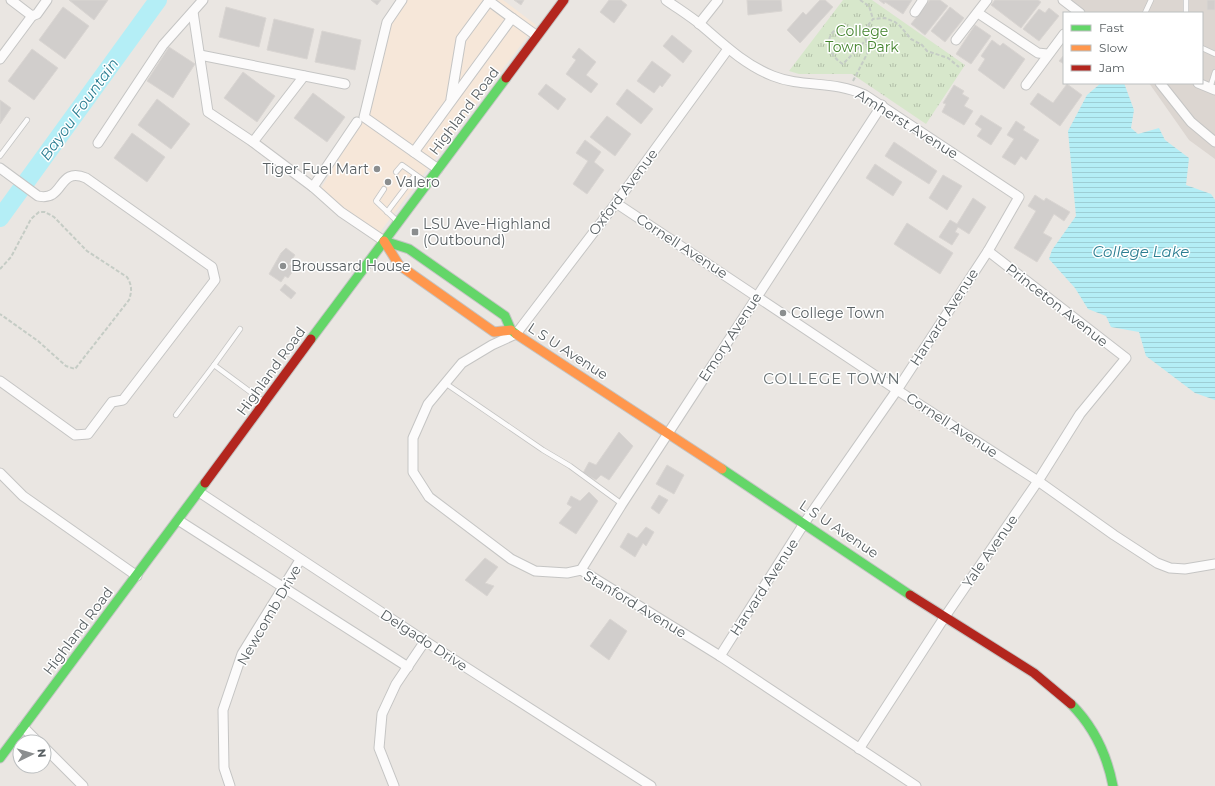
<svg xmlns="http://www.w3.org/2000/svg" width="1215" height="786" font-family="Montserrat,sans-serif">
	<defs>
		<pattern id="park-tufts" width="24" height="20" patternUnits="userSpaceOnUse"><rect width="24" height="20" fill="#d7e7cb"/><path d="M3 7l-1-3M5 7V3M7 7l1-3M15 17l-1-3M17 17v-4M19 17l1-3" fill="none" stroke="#b1bea8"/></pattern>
		<pattern id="water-rules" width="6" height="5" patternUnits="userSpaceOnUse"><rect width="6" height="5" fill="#b4eef6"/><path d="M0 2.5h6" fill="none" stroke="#9dced5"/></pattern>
	</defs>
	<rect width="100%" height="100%" fill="#eae6e2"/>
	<polygon fill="#f6e7d9" points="406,0 503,0 536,25 377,236 320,190 364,117 387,22"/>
	<polygon fill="#dcd6d1" points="1059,0 1215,0 1215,159 1189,140 1149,83 1202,83 1202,13 1076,13"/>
	<polygon fill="url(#park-tufts)" points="843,0 872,0 965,65 926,124 852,74 799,74 789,71"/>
	<polygon fill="url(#water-rules)" points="1101,83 1124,83 1134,110 1131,128 1138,134 1159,128 1165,140 1189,158 1186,185 1211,194 1215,200 1215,400 1195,393 1146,356 1139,332 1111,327 1106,316 1088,309 1075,288 1049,259 1052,250 1076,216 1068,131 1087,95"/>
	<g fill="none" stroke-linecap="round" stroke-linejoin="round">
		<polyline stroke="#b4eef6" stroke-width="18" points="0,218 158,0"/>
	</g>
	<g fill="#d1cecc" stroke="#d9d5d2">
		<polygon points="69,0 108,0 94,20"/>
		<polygon points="371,0 381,0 377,5"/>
		<polygon points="514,0 524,0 521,5"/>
		<polygon points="609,0 621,0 627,5 614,23 600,12"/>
		<polygon points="747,0 781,0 782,11 748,15"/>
		<polygon points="820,0 825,0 833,7 800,43 787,30 803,12 806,15"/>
		<polygon points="879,0 912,0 903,14 885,2 884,4"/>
		<polygon points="930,0 940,0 948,6 925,35 911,24"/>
		<polygon points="995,0 1038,0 1041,2 1021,28 991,5"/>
		<rect x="1207" y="0" width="8" height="10"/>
		<polygon points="63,7 89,26 65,59 39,40"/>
		<polygon points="226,7 266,18 259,47 219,37"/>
		<polygon points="950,7 964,18 945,42 931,31"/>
		<polygon points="1049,8 1059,16 1039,41 1023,29 1039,9 1045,13"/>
		<polygon points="274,19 314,29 307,59 267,50"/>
		<polygon points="975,25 991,36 971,64 956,54"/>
		<polygon points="322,31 361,40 355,70 315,62"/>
		<polygon points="672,35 692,51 683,63 663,46"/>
		<polygon points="992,40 1000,46 1003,43 1025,59 1004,89 978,70 985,59 981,56"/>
		<polygon points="169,47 195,64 173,98 147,81"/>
		<polygon points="579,48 596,62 586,75 598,84 591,93 566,74 576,60 572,57"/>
		<polygon points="32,49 58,68 34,100 8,81"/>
		<polygon points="1064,55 1064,64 1059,61"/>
		<polygon points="652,61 671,75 662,87 660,85 654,93 637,81"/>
		<polygon points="243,72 275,96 257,122 224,98"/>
		<polygon points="546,84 566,99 558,110 538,94"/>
		<polygon points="1067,84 1082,95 1060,126 1030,104 1038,93 1053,103"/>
		<polygon points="954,85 964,91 962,94 969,98 964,106 973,111 964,125 942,112 946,104 943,103"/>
		<polygon points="627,89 653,109 641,124 616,104"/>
		<polygon points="313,93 345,117 327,142 294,118"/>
		<polygon points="157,99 190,124 171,149 138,125"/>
		<polygon points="0,100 11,108 0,124"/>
		<polygon points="981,115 1002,128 991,145 977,136 982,129 975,124"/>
		<polygon points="607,116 631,134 615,156 590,137"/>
		<polygon points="1016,121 1025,127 1023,130 1039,140 1026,160 1021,156 1015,165 1002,157 1014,139 1007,135"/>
		<polygon points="132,133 165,157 147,182 114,158"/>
		<polygon points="585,140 601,152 594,162 604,170 587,194 573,184 588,161 576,153"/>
		<polygon points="894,142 937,171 929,184 885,156"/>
		<polygon points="875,164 902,182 893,196 866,178"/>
		<polygon points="943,175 962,186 947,210 929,198"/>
		<polygon points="1035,195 1044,201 1046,198 1070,212 1064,221 1054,214 1043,233 1052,238 1037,262 1014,248 1036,211 1028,206"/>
		<polygon points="973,198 986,207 969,234 958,227 955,232 959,234 952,245 939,237 950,220 957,224"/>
		<polygon points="907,223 953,253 940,274 894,244"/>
		<polygon points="286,248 295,255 289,264 295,268 288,278 285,276 281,282 269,274 281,253"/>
		<polygon points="285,284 296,293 291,299 280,290"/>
		<polygon points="619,432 633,446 609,480 601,475 596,480 583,473 589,462 596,465"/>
		<polygon points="667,465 684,475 674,494 656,484"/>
		<polygon points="589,492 598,501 576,534 559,523 572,507 567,504 571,496 580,501"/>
		<polygon points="659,495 668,500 659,514 651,508"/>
		<polygon points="646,527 654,532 646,546 643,543 635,557 620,547 628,533 637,538"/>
		<polygon points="485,558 498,567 485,583 494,586 487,596 465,580"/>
		<polygon points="610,619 627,631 609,660 590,646"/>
	</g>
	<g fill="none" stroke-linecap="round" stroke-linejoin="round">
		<g stroke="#c5c5c4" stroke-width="6">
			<g id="lane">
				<polyline points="1145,13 1151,0"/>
				<polyline points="1186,13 1186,0"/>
				<polyline points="1202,48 1215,54"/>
				<polyline points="1210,88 1215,72"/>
				<polyline points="0,156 27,120"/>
				<polyline points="396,172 402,165 426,182"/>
				<polyline points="384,189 376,201 398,222"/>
				<polyline points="387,212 415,175"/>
				<polyline points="240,329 214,365 264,402"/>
				<polyline points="445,383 543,450 570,466 622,504"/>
				<polyline points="176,415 214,365"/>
			</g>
		</g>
		<g stroke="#c5c5c4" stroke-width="11">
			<g id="street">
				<polyline points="11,0 32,16 37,14 47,0"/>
				<polyline points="402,0 387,22 364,117 438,169"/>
				<path d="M666,0C677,8 690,16 701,25C723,44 745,65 773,76C803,88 833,80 865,95L1019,197L988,251L897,390L805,522L720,656"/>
				<polyline points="1063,0 1080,13"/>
				<polyline points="193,12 208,112 253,142 313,187 357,122"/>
				<polyline points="915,12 923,0"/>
				<polyline points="978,13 1038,53 1047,54"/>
				<polyline points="699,24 718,0"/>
				<polyline points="956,40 987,0"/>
				<polyline points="728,49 616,203 516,334 492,345 462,363 428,404 413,438 413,472 429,497 511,559 535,571 567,573 581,570 720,656 916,786"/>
				<polyline points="200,55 345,84"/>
				<polyline points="0,59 32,16"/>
				<polyline points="1160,83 1191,122 1215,142"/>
				<polyline points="1198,83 1215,90"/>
				<polyline points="1026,85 1064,34"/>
				<polyline points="451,99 461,39 489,1 512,18"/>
				<polyline points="253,142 304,76"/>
				<polyline points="98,143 163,45 203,0"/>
				<polyline points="414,152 512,18 537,36"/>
				<path d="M0,168L38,196C65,202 57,166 86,178L212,267L215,280L123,400L112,402L88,434L75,435L0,381"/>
				<polyline points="313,187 341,212 384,241"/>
				<polyline points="616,203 897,390 1038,481 1114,535 1157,563 1170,568 1185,569 1215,564"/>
				<polyline points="0,473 23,496 137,576"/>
				<polyline points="199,492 425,641 651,786"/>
				<polyline points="178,520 408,667"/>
				<polyline points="581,570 622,504 882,105"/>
				<polyline points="23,727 38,742"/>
				<polyline points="44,747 83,786"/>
				<polyline points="859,749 944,618 1038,481 1080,414 1126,358 988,251"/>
				<polyline points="230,786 224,768 223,710 242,654 300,560"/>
				<polyline points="394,786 379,748 382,714 396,684 425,641"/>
			</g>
		</g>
		<g stroke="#c4c5c4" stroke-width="11">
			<g id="fast">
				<polyline points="384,241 409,249 505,316 511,330 516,334"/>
				<polyline points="311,339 506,78"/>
				<polyline points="722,469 910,595"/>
				<path d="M1071,704C1093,726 1107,755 1113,786"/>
				<polyline points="0,758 205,483"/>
			</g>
		</g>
		<g stroke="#c4c5c4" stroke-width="11">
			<g id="slow">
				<polyline points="384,241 399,265 494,332 511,330"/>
				<polyline points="516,334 722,469"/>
			</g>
		</g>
		<g stroke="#c4c5c4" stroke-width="11">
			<g id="jam">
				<polyline points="506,78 564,0"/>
				<polyline points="205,483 311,339"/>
				<polyline points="910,595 1034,673 1071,704"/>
			</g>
		</g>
		<g stroke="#c5ccc5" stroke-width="2" stroke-dasharray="4 2" stroke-linecap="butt">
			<polyline points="860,0 869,6 873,19"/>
			<polyline points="863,32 866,40"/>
			<path d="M853,81L868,52L866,40L843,64C819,50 826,15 863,32L873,19L885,18L895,22L900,26L911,39L922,45L927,51L948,58L959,67"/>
			<path d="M0,269L11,257L31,219L39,212H45L54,217L87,251L127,277C132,285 132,291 129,300L75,369L66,366L38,341L0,314"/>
		</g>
		<use href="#lane" stroke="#fcfbfb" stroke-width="4.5"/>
		<use href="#street" stroke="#fcfbfb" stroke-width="9"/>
		<use href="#fast" stroke="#63d668" stroke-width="9"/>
		<use href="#slow" stroke="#ff974d" stroke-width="9"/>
		<use href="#jam" stroke="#b3261e" stroke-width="9"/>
	</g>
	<g fill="#8b8e8f" stroke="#fff" stroke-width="1.5">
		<circle cx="377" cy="169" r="4"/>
		<circle cx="388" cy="182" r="4"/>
		<rect x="411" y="228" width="8" height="8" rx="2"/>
		<circle cx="283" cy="266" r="4"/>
		<circle cx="783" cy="313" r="4"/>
	</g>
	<g text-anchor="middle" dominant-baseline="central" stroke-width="3" stroke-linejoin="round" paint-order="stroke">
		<g font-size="14" fill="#44842e" stroke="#fff">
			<text x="862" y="31">College<tspan x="862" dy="16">Town Park</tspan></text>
		</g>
		<g font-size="14" fill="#585f62" stroke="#fff">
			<text transform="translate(464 111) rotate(-53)">Highland Road</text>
			<text transform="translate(907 124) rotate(32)">Amherst Avenue</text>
			<text transform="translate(623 192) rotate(-53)">Oxford Avenue</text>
			<text transform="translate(682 246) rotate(33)">Cornell Avenue</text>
			<text transform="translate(1057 305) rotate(38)">Princeton Avenue</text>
			<text transform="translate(944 317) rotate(-57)">Harvard Avenue</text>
			<text transform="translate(730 337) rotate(-57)">Emory Avenue</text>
			<text transform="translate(568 351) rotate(33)">L S U Avenue</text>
			<text transform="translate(271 371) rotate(-54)">Highland Road</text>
			<text transform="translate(952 425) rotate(33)">Cornell Avenue</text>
			<text transform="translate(839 529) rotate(34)">L S U Avenue</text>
			<text transform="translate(990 551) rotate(-55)">Yale Avenue</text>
			<text transform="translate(764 587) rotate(-57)">Harvard Avenue</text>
			<text transform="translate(635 604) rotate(31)">Stanford Avenue</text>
			<text transform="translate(269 615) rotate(-60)">Newcomb Drive</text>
			<text transform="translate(78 631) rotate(-53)">Highland Road</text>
			<text transform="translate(424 640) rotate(33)">Delgado Drive</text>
		</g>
		<g font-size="14" fill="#585f62" stroke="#fff" text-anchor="start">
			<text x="369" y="169" text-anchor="end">Tiger Fuel Mart</text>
			<text x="396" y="182">Valero</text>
			<text x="423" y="224">LSU Ave-Highland<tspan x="423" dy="16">(Outbound)</tspan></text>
			<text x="291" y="266">Broussard House</text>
			<text x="791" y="313">College Town</text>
		</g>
		<g font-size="15" font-style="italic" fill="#2c7e92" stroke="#fff">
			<text transform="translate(79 109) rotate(-54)">Bayou Fountain</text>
			<text x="1141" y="251">College Lake</text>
		</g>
		<g font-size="15" letter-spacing="1" fill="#697274" stroke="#fff">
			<text x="832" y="378">COLLEGE TOWN</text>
		</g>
	</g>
	<rect x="1063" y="12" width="140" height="72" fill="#ffffff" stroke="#bcbfc0"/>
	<rect x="1071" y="25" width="20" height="6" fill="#63d668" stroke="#bcbfc0"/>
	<text x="1099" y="32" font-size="12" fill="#585f62">Fast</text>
	<rect x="1071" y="45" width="20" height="6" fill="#ff974d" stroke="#bcbfc0"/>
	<text x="1099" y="52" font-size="12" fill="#585f62">Slow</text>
	<rect x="1071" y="65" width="20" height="6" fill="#b3261e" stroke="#bcbfc0"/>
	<text x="1099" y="72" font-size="12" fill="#585f62">Jam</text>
	<g transform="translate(32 754) rotate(85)"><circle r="19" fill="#ffffff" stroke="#bcbfc0"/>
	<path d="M0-3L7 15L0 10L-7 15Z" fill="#8b8e8f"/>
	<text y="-6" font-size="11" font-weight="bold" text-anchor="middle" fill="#585f62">N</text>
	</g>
</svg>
